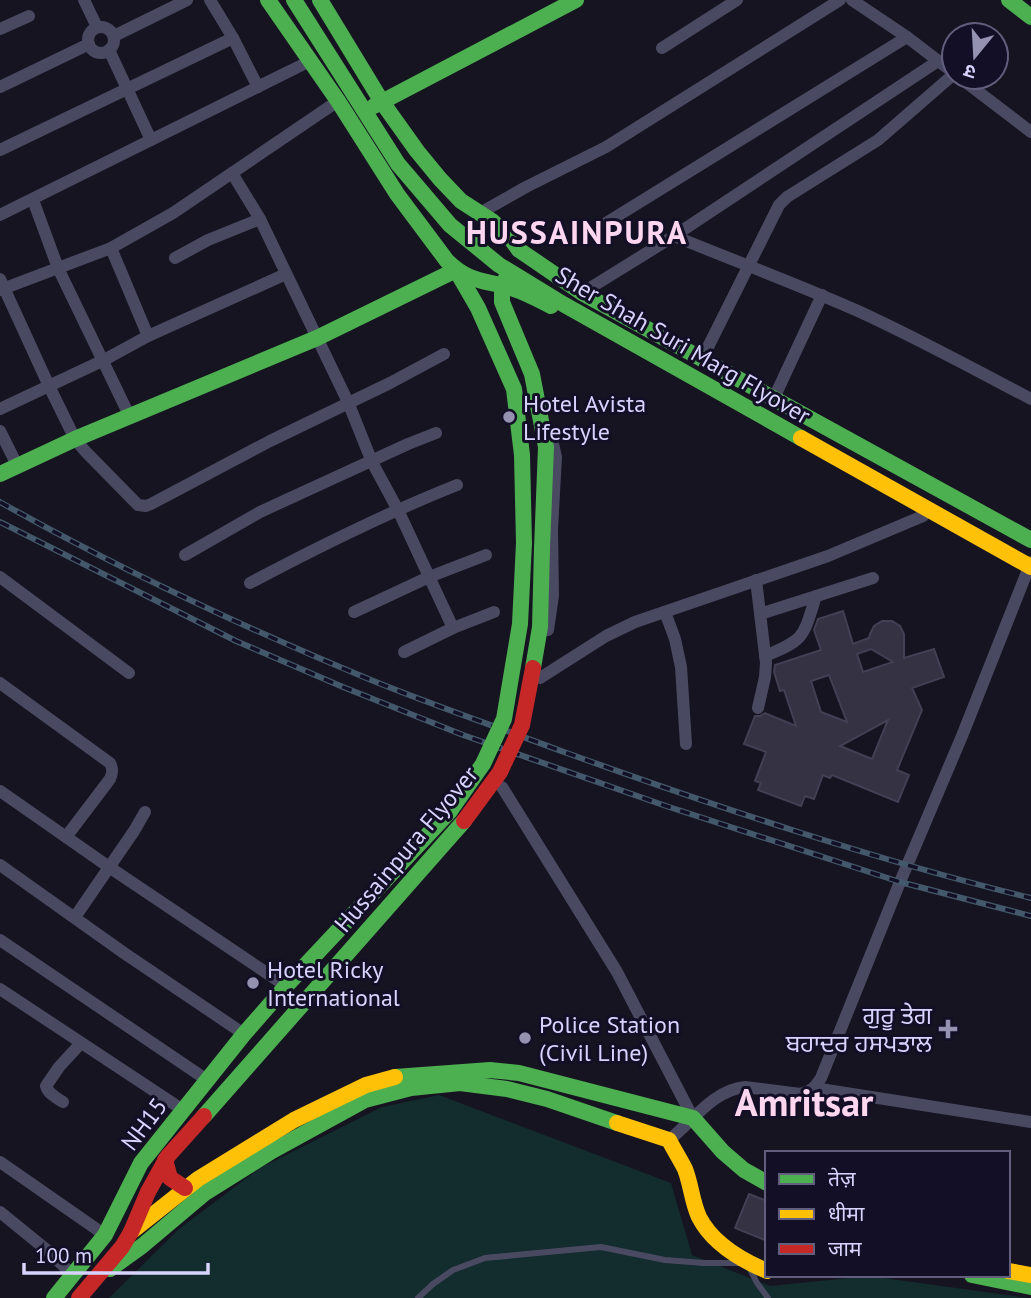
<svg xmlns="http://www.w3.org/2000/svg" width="1031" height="1298" font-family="'PT Sans','Noto Sans Devanagari','Noto Sans Gurmukhi',sans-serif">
	<rect width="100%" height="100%" fill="#161421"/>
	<polygon fill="#132c2d" points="439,1095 671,1183 692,1255 770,1286 869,1276 1029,1298 109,1298 179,1229 260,1168 382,1107"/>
	<g fill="#343243" stroke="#433f54" stroke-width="2" fill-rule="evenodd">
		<path d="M843,611L853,644L869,638L870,634L874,626L882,621H892L900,626L904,634V658L934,649L944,677L912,688L922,710L897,770L909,775L898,802L832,775L830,778L823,775L814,799L805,796L801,806L758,790L761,783L755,781L766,752L744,744L755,716H760L765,713L796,726L784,690L780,691L774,672L775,665L821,650L814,630L818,619ZM871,649L893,662L863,672L857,654ZM829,675L847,722L821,712L811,681ZM888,720L872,759L840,746Z"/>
		<polygon points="749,1194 767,1201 767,1241 735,1228"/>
	</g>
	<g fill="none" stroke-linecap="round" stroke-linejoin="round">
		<g stroke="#4a4962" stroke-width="6">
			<polyline points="749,1267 757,1283 768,1298"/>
			<polyline points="418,1298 433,1284 453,1270 485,1258 601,1247 665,1260 704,1263 741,1263"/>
		</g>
		<g stroke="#4a4962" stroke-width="12">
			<polyline points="84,0 97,27"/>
			<polyline points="210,0 233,38 258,87"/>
			<polyline points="852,0 907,37 954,73"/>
			<circle cx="101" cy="40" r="13"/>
			<polyline points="0,29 29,16"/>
			<polyline points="114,36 187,0"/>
			<polyline points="662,48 737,0"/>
			<polyline points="109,50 151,140"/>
			<polyline points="959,77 1031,132"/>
			<polyline points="0,87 89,44"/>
			<polyline points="0,150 233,38"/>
			<polyline points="232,173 260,219"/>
			<polyline points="33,200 58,268 130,417"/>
			<polyline points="480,213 526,187 606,147 840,0"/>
			<polyline points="0,215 310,61"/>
			<polyline points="606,223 907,37"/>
			<path d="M674,236C735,261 797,284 858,311C917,338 974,369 1031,399"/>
			<polyline points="111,248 148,336"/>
			<polyline points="175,258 208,240 260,219 348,402 372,462 398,510 453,628"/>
			<polyline points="0,279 49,386 75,439 85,451 138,505 146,506 151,504 270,441 390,383 444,354"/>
			<polyline points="0,290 111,248 173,213 338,101"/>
			<polyline points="582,293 674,236 938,61"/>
			<polyline points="702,359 779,205 787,197 878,140 954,74"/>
			<polyline points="774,398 822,295"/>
			<polyline points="0,409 104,360 148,336 286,274"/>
			<polyline points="0,431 17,465"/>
			<polyline points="185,555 260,512 408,444 436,433"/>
			<polyline points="0,577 129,673"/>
			<polyline points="756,580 766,663 765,677 758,708"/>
			<path d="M250,583C318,547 386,513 457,485"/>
			<polyline points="354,612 429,577 486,555"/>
			<polyline points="665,612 675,639 681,667 686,744"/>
			<polyline points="760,614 873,578"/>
			<polyline points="548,630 553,596 552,529 556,457 552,439"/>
			<polyline points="404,652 453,628 494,612"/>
			<path d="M765,656C806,639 803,637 816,596"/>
			<polyline points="540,678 606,636 635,622 828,556 923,516"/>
			<path d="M0,683L110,763C113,769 113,773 110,779L66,837"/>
			<polyline points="502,787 617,972 693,1118"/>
			<polyline points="0,791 109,867 286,986"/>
			<polyline points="0,865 124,953 244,1034"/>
			<polyline points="75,917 134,831 145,812"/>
			<polyline points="0,940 207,1080"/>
			<polyline points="0,989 183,1110"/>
			<polyline points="814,1088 1031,1122"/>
			<path d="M63,1102C57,1098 48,1094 46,1086L59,1067L81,1043"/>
			<path d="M669,1140C692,1122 713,1090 745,1087L800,1094C811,1092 815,1087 821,1078L900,882L962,736L1031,562"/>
			<polyline points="0,1162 105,1235"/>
			<polyline points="0,1212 48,1251 73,1275"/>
		</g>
		<g stroke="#4caf50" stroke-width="16">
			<path d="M268,0L338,101L397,194L447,261C472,285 485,279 514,289C527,293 539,300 551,306"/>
			<polyline points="320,0 382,102 417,151 440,179 461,201 492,221 509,236 519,250 582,293 1031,540"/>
			<polyline points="1009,0 1031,17"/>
			<polyline points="374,106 576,0"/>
			<polyline points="456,270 478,308 514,389 522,455 524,543"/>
			<polyline points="507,276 502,286 502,302 532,374 546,447 542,548"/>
			<polyline points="0,474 75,439 317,338 456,270"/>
			<polyline points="395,1077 490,1070 519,1073 693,1118 723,1152 744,1170 767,1183"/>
			<polyline points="204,1116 464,821"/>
			<polyline points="110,1269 142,1246 205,1193 272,1151 365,1100 411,1088 460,1083 507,1089 547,1099 617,1123"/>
			<polyline points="972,1275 1031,1287"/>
			<polyline points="54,1298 105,1235 141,1163 244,1034 286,986 450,811"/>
		</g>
		<g stroke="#ffc107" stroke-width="16">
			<path d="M617,1123L669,1140C674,1150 680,1159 685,1169C691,1184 692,1202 699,1217C712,1243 741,1260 767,1271"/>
			<polyline points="131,1232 198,1179 294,1120 366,1085 395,1077"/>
			<polyline points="1008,1271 1031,1275"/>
		</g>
		<g stroke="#c62828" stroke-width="16">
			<polyline points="165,1160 170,1178 185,1188"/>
			<polyline points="79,1298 122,1247 131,1232 148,1192 168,1156 204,1116"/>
		</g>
		<g stroke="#43596b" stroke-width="6">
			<g id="rail">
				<path d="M0,502C119,569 245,628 371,680C435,706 500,728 564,752C717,807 872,859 1031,898"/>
				<polyline points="0,522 236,641 343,687 463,735 666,806 900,882 1031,916"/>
			</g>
		</g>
		<use href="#rail" stroke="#130f26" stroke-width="3.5" stroke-dasharray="10" stroke-linecap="butt"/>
		<g stroke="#4caf50" stroke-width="16">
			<polyline points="294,0 398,164 450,225 499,265 563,304 801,438"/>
			<polyline points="533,668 540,627 542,548"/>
			<polyline points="450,811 483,764 504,719 520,624 524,543"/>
		</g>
		<polyline stroke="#ffc107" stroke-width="16" points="801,438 1031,567"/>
		<polyline stroke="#c62828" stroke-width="16" points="464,821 500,772 522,725 533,668"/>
	</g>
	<g fill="#9591b1" stroke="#130f26" stroke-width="2.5">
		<circle cx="509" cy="417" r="7"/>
		<circle cx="253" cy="983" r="7"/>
		<path d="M944.5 1018.5h7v7h7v7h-7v7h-7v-7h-7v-7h7z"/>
		<circle cx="525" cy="1038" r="7"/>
	</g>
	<g text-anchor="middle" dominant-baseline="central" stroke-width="6" stroke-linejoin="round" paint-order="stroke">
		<g font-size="24" fill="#d9d4ff" stroke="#130f26">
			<text transform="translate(683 345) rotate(30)">Sher Shah Suri Marg Flyover</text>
			<text transform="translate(406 849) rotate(-50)">Hussainpura Flyover</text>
			<text transform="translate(144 1124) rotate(-53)">NH15</text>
		</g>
		<g font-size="24" fill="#d9d4ff" stroke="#130f26" text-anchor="start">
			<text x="523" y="403">Hotel Avista<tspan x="523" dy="28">Lifestyle</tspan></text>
			<text x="267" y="969">Hotel Ricky<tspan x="267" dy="28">International</tspan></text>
			<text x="932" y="1015" text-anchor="end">ਗੁਰੂ ਤੇਗ<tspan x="932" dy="28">ਬਹਾਦਰ ਹਸਪਤਾਲ</tspan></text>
			<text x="539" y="1024">Police Station<tspan x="539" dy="28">(Civil Line)</tspan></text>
		</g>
		<g font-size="32" font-weight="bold" letter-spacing="2" fill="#ffd6f0" stroke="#130f26">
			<text x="577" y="232">HUSSAINPURA</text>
		</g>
		<g font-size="38" font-weight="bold" fill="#ffd6f0" stroke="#130f26">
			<text x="804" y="1101">Amritsar</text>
		</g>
	</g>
	<rect x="765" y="1151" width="245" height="126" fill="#130f26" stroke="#625e7d" stroke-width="2"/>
	<rect x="779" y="1174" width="35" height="10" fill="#4caf50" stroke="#625e7d" stroke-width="2"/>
	<text x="828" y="1186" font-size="21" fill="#d9d4ff">तेज़</text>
	<rect x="779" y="1209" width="35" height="10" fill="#ffc107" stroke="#625e7d" stroke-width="2"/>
	<text x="828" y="1221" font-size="21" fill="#d9d4ff">धीमा</text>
	<rect x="779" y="1244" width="35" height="10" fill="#c62828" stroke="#625e7d" stroke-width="2"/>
	<text x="828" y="1256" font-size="21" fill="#d9d4ff">जाम</text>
	<g transform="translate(975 56) rotate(198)"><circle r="33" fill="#130f26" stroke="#625e7d" stroke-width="2"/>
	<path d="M0-5L12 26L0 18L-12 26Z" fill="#9591b1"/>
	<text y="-10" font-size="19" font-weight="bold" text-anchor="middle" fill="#d9d4ff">उ</text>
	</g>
	<path d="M24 1263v10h184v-10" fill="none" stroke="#d9d4ff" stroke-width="3.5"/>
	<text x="35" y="1263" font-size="21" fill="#d9d4ff" stroke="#130f26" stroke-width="5" paint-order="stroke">100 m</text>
</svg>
